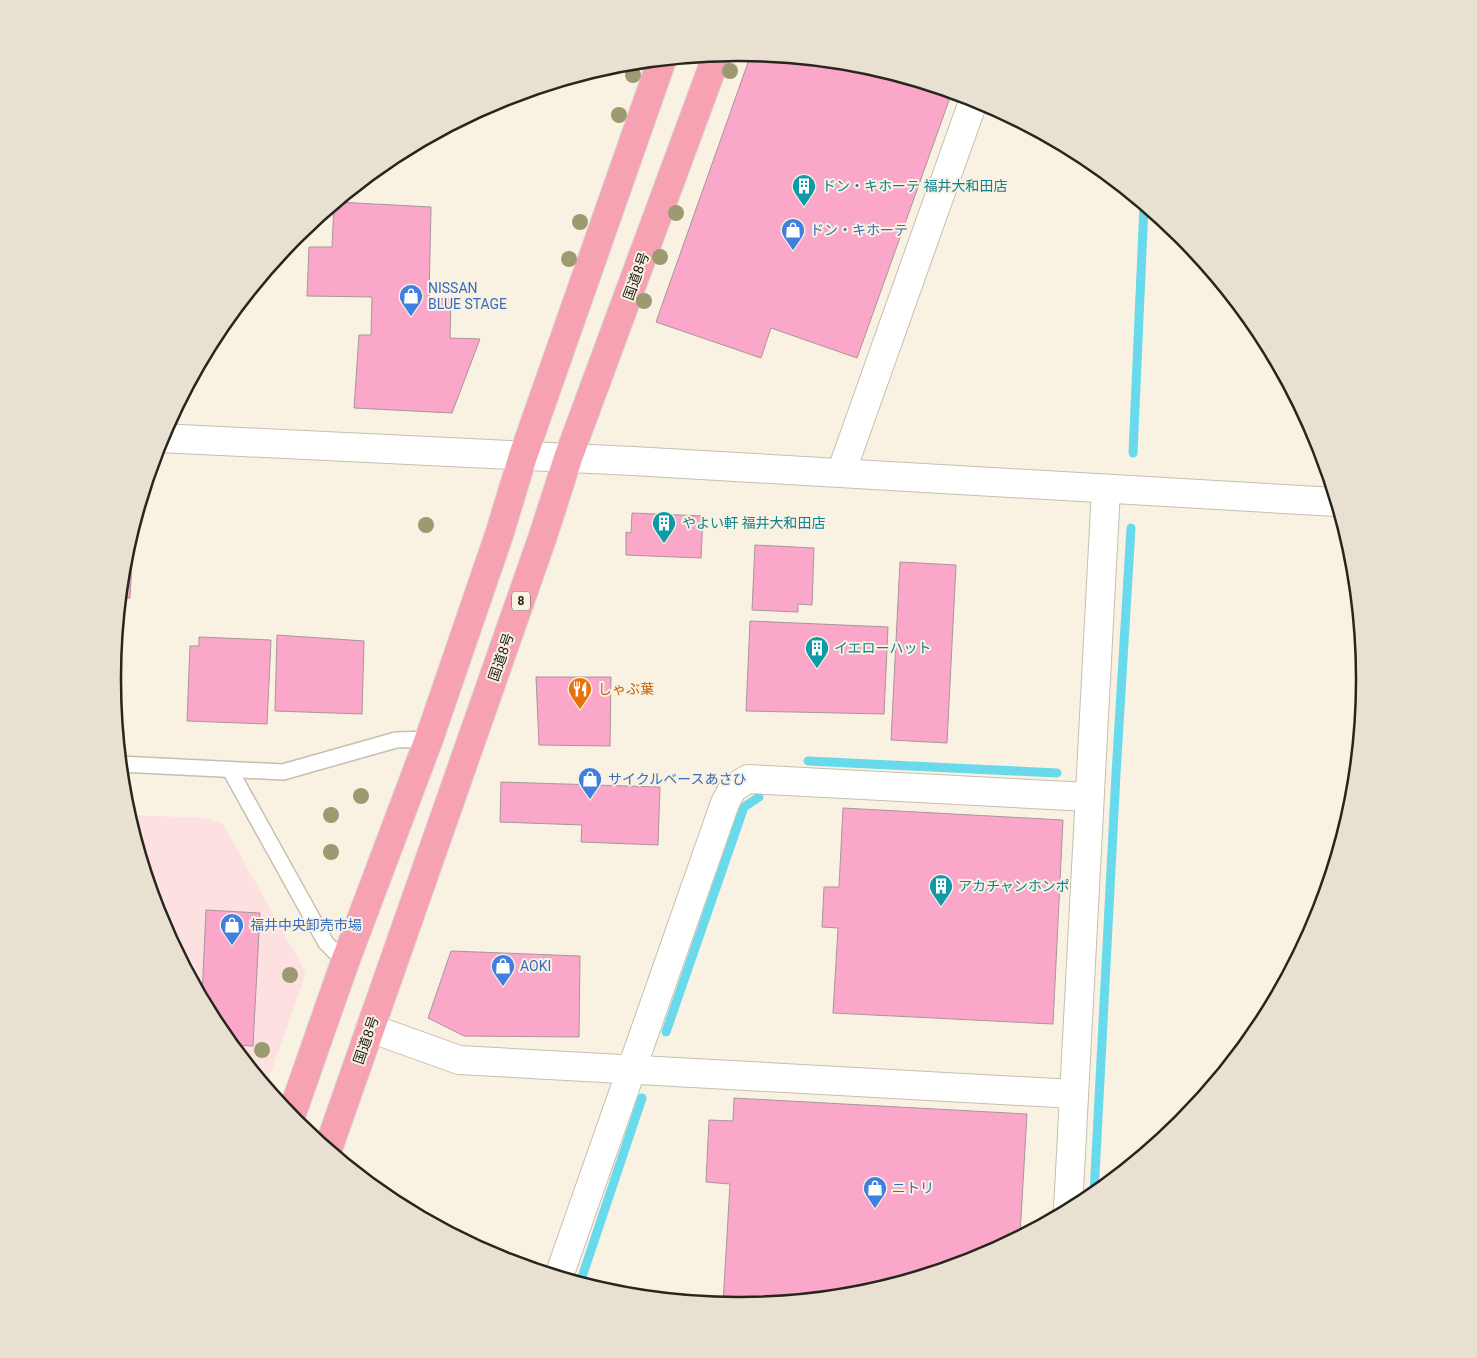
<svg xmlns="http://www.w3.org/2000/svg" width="1477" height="1358" font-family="Roboto,'Noto Sans JP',sans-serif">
	<rect width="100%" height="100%" fill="#f9f1e1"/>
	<polygon fill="#fce1e0" points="128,815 204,818 223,824 306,973 266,1086 217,1027 160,918"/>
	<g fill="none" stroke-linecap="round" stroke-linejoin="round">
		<g stroke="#68daeb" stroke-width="9">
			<polyline points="1133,453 1144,206"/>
			<polyline points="808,761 1057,773"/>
			<polyline points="666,1032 744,807 759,797"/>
			<polyline points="1094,1194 1116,774 1131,528"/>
			<polyline points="580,1283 642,1098"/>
		</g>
	</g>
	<g fill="#faa7c9" stroke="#a7969c">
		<polygon points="751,54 861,65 952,92 857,358 771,328 761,358 656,322"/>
		<polygon points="337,202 431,207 429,298 451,299 450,338 480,339 452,413 354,408 359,335 371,335 372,297 307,296 309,247 332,247 334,204"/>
		<polygon points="632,513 703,516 701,558 626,555 626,532 631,533"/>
		<polygon points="134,525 130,598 120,598 124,556"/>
		<polygon points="755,545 814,548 812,605 798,604 798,612 752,610"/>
		<polygon points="900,562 956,565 947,743 891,740"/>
		<polygon points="750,621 888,627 884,714 746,711"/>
		<polygon points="277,635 364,641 362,714 275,711"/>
		<polygon points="199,637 271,640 267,724 187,721 190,646 199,646"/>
		<polygon points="536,677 611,677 610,746 539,745"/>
		<polygon points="501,782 660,787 658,845 581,842 582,825 500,822"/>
		<polygon points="843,808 1063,820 1053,1024 833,1013 838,928 822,927 824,887 839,887"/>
		<polygon points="206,910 260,913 253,1046 232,1045 217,1027 202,997"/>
		<polygon points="451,951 580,956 579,1037 464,1036 428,1018"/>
		<polygon points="734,1098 1027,1114 1020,1235 978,1258 860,1294 738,1305 723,1304 730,1184 706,1182 709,1120 733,1121"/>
	</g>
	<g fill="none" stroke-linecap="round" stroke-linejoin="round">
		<g stroke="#c6bfb0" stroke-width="18">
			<g id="service">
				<polyline points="120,764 283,772 396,740 429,739"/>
				<polyline points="230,770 326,943 345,962"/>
			</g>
		</g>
		<g stroke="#c6bfb0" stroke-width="30">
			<g id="minor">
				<polyline points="841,473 974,99"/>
				<polyline points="559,1276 725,803 733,788 748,779 1089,797"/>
			</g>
		</g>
		<g stroke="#c6bfb0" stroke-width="30">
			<g id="tertiary">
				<polyline points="160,438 633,461 1336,502"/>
				<polyline points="370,1028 459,1060 1074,1094"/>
				<polyline points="1068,1210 1106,489"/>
			</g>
		</g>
		<g stroke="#d8d8d7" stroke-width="30">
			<g id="trunk">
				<polyline points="291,1116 345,962 429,739 499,535 523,456 662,60"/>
				<polyline points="328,1149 543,536 568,458 717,55"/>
			</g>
		</g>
		<use href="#service" stroke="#fff" stroke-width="15"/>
		<use href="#minor" stroke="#fff" stroke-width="28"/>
		<use href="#tertiary" stroke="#fff" stroke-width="28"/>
		<use href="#trunk" stroke="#f7a2b2" stroke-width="28"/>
	</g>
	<g fill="#9b9a71">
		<circle cx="730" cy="71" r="8"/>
		<circle cx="633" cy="75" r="8"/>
		<circle cx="619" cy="115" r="8"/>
		<circle cx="676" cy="213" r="8"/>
		<circle cx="580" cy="222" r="8"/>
		<circle cx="660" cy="257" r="8"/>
		<circle cx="569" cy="259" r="8"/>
		<circle cx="644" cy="301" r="8"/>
		<circle cx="426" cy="525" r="8"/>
		<circle cx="361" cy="796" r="8"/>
		<circle cx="331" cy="815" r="8"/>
		<circle cx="331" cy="852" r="8"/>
		<circle cx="290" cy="975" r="8"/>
		<circle cx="262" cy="1050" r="8"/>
	</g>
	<defs>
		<g id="building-pin" transform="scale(1.25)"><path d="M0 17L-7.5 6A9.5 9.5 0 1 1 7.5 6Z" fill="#0f9aa8" stroke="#f9f1e1"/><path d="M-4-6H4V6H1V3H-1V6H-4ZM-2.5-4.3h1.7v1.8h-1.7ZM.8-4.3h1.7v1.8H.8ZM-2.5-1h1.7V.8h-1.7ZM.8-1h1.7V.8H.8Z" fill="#fff"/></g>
		<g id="shop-pin" transform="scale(1.25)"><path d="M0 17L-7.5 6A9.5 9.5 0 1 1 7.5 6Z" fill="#3f7fe0" stroke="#f9f1e1"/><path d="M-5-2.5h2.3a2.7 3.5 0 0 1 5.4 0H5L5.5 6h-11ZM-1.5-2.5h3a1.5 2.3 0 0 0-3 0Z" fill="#fff"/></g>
		<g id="restaurant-pin" transform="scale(1.25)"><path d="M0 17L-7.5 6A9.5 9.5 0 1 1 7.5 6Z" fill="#e8710a" stroke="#f9f1e1"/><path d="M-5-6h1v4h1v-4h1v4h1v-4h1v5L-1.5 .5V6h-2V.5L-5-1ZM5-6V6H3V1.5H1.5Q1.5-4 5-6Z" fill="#fff"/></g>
	</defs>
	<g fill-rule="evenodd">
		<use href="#building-pin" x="804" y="186"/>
		<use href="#shop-pin" x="793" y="230"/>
		<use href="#shop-pin" x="411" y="296"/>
		<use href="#building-pin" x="664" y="523"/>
		<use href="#building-pin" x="817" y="648"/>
		<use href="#restaurant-pin" x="580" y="689"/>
		<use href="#shop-pin" x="590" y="779"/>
		<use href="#building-pin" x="941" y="886"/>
		<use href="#shop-pin" x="232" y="925"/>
		<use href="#shop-pin" x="503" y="966"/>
		<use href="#shop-pin" x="875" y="1188"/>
	</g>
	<g text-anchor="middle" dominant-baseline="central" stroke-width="4" stroke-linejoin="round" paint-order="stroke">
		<rect fill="#f9f1e1" stroke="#676259" stroke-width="1" x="512" y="591.5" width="18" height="19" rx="4"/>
		<g font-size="12" font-weight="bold" fill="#28251f">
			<text x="521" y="601">8</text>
		</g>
		<g font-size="14" fill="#0d838f" stroke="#f9f1e1" text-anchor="start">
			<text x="822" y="186">ドン・キホーテ 福井大和田店</text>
			<text x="682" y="523">やよい軒 福井大和田店</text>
			<text x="834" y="648">イエローハット</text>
			<text x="958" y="886">アカチャンホンポ</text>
		</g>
		<g font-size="14" fill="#366cbe" stroke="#f9f1e1" text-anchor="start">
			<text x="810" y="230">ドン・キホーテ</text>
			<text x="428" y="288">NISSAN<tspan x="428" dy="16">BLUE STAGE</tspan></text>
			<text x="608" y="779">サイクルベースあさひ</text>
			<text x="250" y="925">福井中央卸売市場</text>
			<text x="520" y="966">AOKI</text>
			<text x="892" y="1188">ニトリ</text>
		</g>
		<g font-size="14" fill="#28251f" stroke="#f9f1e1">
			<text transform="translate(636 276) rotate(-70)">国道8号</text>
			<text transform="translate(501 657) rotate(-71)">国道8号</text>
			<text transform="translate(366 1040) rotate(-71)">国道8号</text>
		</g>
		<g font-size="14" fill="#c56008" stroke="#f9f1e1" text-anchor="start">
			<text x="598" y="689">しゃぶ葉</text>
		</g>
	</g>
	<path d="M0 0H1477V1358H0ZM738 61H739A617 617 0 0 1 1356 678V680A617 617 0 0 1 739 1297H738A617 617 0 0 1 121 680V678A617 617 0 0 1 738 61Z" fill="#e8e1d1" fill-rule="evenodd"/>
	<path fill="none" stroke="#28251f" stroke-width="2.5" d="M738 61H739A617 617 0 0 1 1356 678V680A617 617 0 0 1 739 1297H738A617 617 0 0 1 121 680V678A617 617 0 0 1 738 61Z"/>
</svg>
